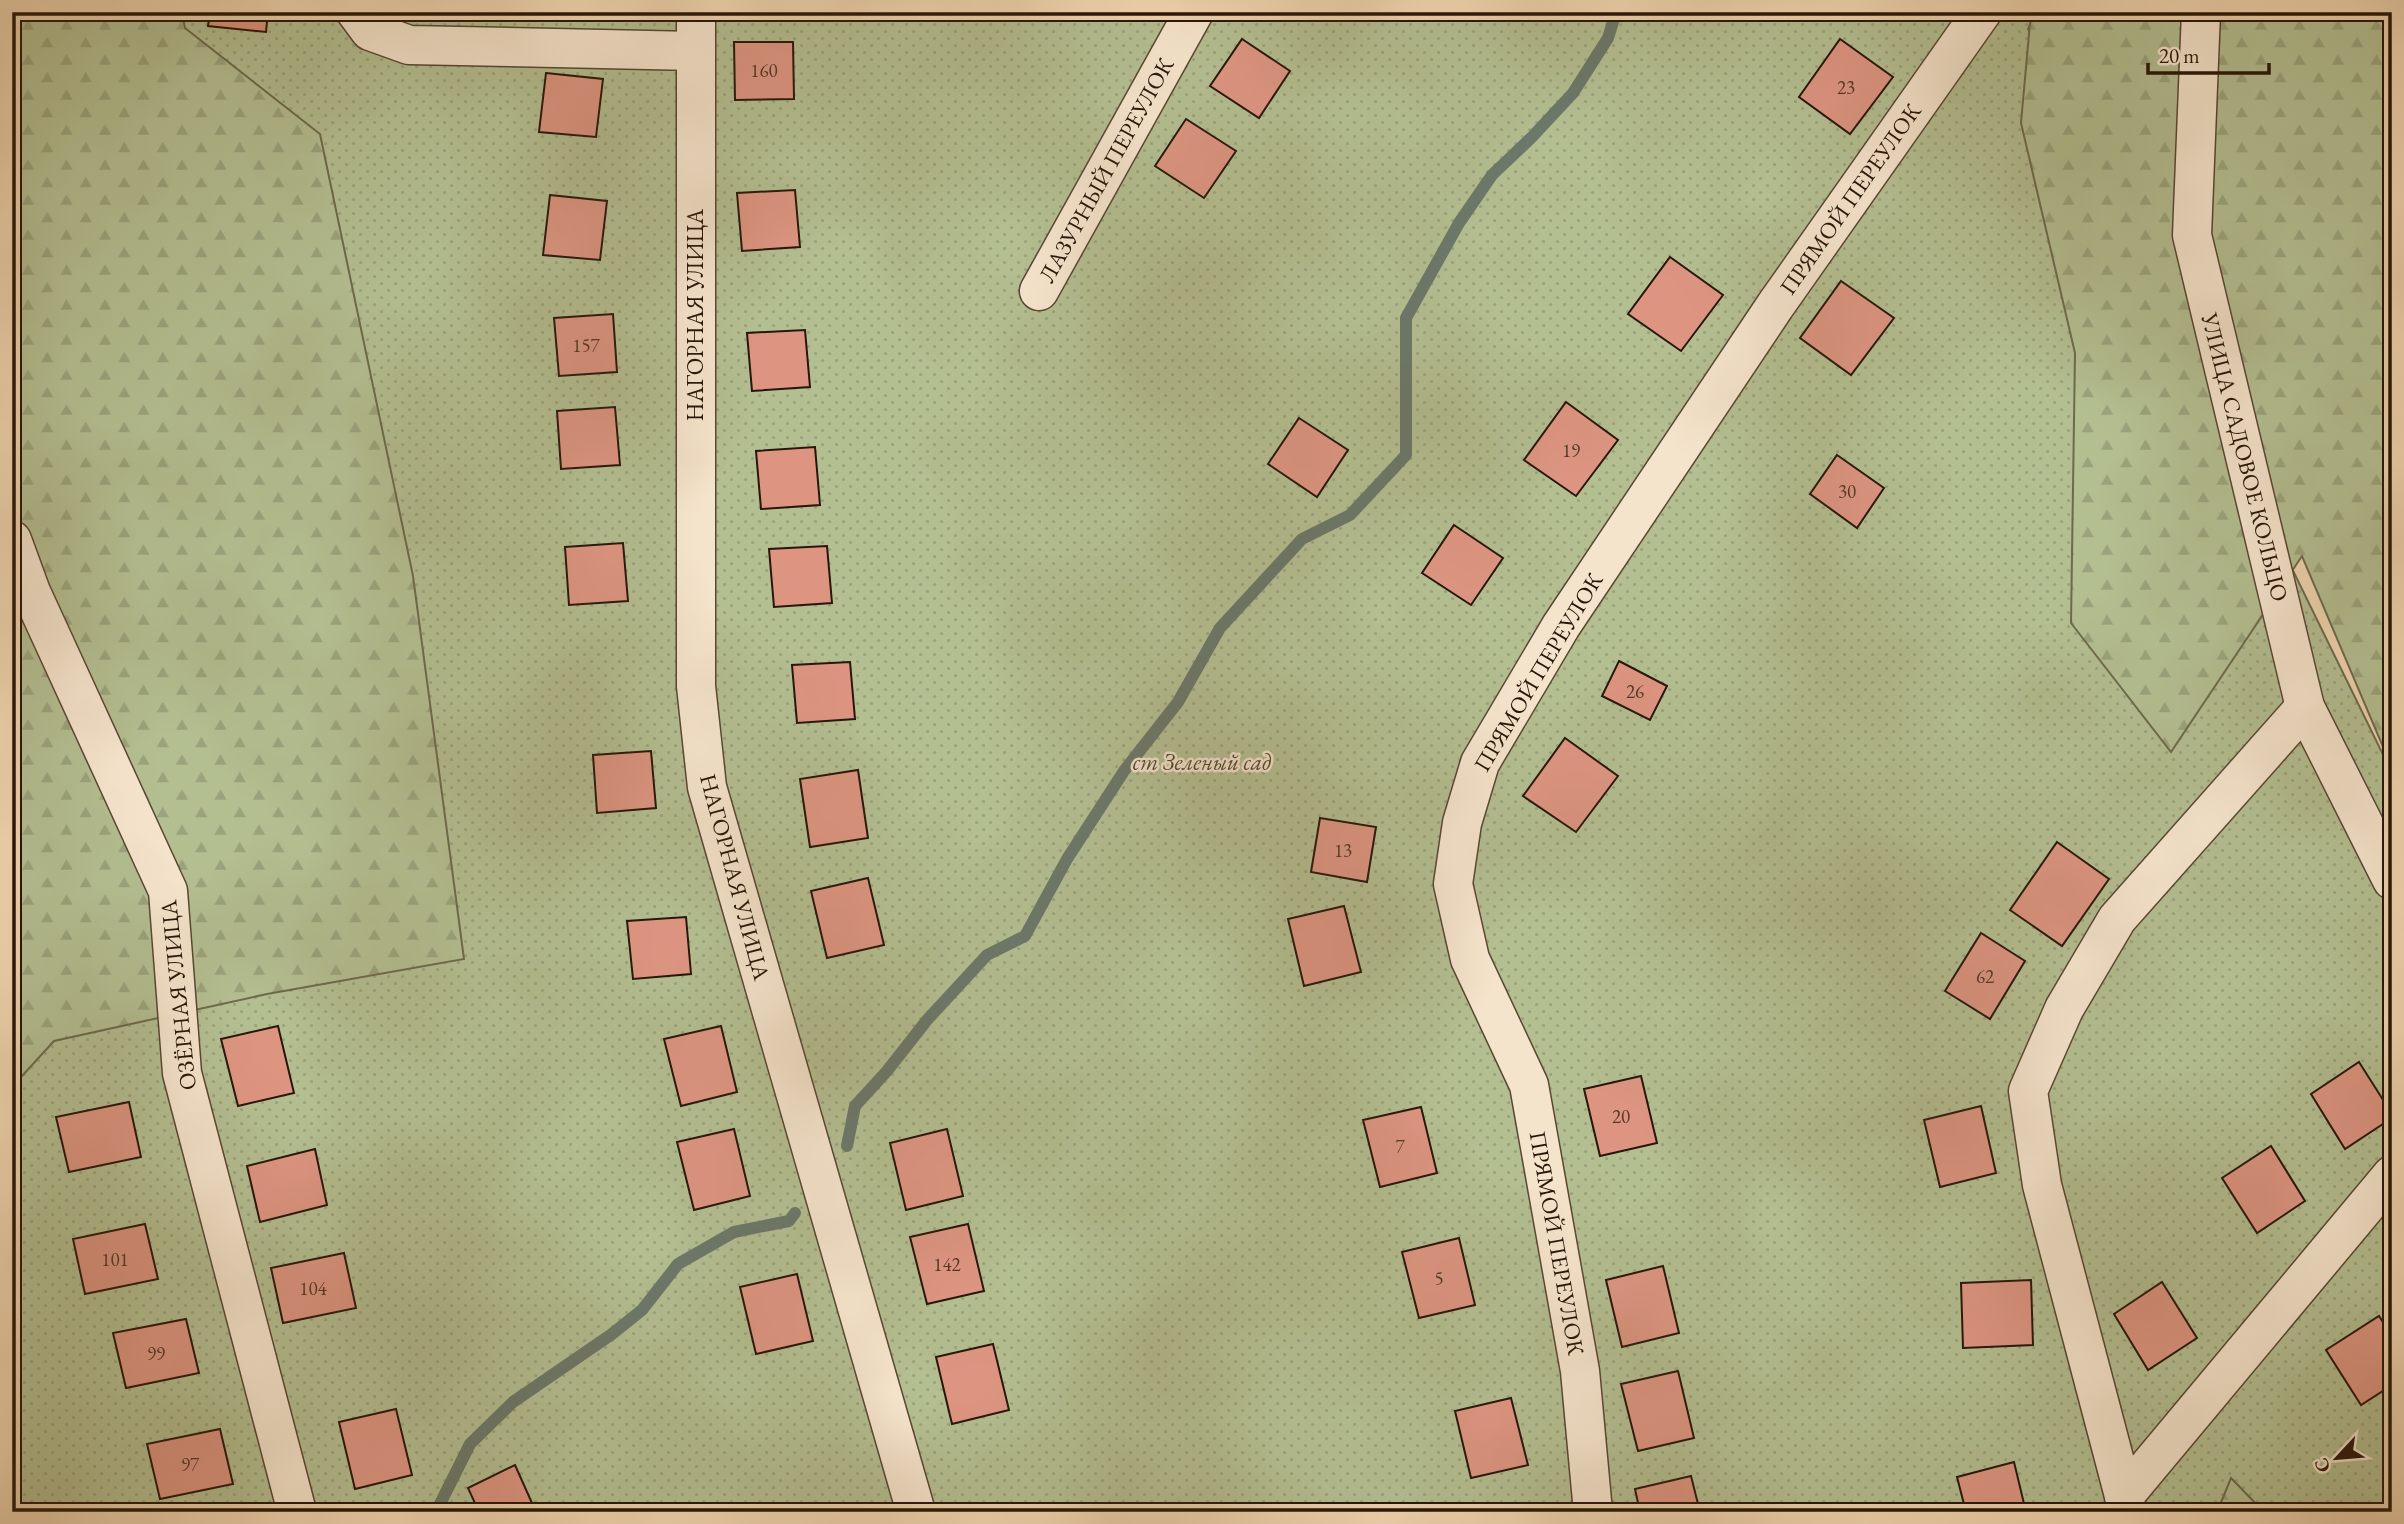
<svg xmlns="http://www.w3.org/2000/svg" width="2404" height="1524" font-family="'EB Garamond',serif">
	<defs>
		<pattern id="green-dots" width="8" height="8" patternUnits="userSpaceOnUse" patternTransform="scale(1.75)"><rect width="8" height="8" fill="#b3be91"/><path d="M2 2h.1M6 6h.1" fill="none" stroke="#9aa37c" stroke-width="1.8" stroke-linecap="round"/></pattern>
		<pattern id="forest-firs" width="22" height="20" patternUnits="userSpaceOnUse" patternTransform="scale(1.75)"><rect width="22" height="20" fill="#b3be91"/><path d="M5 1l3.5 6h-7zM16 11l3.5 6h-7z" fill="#9aa37c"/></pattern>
	</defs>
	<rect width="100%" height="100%" fill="#f0d5b0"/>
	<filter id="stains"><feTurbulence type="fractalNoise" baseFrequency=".00286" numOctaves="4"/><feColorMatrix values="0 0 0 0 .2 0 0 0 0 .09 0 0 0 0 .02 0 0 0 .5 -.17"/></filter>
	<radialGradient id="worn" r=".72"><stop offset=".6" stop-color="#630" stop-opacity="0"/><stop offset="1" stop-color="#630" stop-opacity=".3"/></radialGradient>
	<polygon fill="url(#green-dots)" stroke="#6d6a4d" stroke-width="2" points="12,12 2037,12 2028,29 2392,773 2392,1512 12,1512"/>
	<g fill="url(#forest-firs)" stroke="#6d6a4d" stroke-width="2">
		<polygon points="12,12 182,12 185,28 320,134 413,576 464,959 267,994 54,1041 12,1087"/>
		<polygon points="2031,12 2392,12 2392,768 2302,556 2171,752 2071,623 2075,353 2021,123"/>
		<polygon points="2231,1478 2264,1512 2217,1512"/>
	</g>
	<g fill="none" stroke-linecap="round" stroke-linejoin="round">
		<g stroke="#6c786a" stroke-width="12">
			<polyline points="847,1146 855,1106 887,1071 927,1020 987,955 1025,936 1067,859 1124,771 1178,702 1220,628 1302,539 1350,515 1406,455 1406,318 1459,223 1492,175 1532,137 1573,93 1608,38 1616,12"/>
			<polyline points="431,1512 439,1506 470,1444 513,1402 612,1334 642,1310 678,1264 734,1232 789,1221 795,1213"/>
		</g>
	</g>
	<g fill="#dd9582" stroke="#271609" stroke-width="2">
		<polygon points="210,12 268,12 266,32 208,26"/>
		<polygon points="1242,39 1290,71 1259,118 1210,86"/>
		<polygon points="1840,39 1893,77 1850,134 1799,97"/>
		<polygon points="734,42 793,42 794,99 735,100"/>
		<polygon points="546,73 603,79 596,137 539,132"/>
		<polygon points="1186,119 1236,151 1204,198 1155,166"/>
		<polygon points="795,190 800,247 742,251 737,193"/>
		<polygon points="550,195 607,201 600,260 543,255"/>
		<polygon points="1670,257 1723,295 1681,351 1628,314"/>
		<polygon points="1841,281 1894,318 1851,375 1800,338"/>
		<polygon points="613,314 617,372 559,376 554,318"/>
		<polygon points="805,330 810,387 752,391 747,333"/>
		<polygon points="1566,402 1618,440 1576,496 1524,460"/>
		<polygon points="615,407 620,465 561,469 557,411"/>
		<polygon points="1299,418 1348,450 1317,497 1268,464"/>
		<polygon points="815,447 820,505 761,509 756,451"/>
		<polygon points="1837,455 1884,488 1857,528 1810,494"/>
		<polygon points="1454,525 1503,558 1471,605 1422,573"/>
		<polygon points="623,543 628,601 569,605 565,547"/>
		<polygon points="827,546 832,603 774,607 769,549"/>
		<polygon points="1619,661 1667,686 1650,720 1602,696"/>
		<polygon points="850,662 855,719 797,723 792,665"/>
		<polygon points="1565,738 1618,776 1576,832 1523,796"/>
		<polygon points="651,751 656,808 597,813 593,755"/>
		<polygon points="858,770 868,838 810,847 800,779"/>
		<polygon points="1320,818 1376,827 1367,882 1311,872"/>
		<polygon points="2057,842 2109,879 2062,946 2010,910"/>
		<polygon points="868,878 884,945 827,958 811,891"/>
		<polygon points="1344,906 1361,972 1304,986 1288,919"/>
		<polygon points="686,917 691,974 633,979 627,921"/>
		<polygon points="1981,933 2025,961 1990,1019 1945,991"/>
		<polygon points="278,1026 294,1093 238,1106 221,1039"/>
		<polygon points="721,1026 737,1092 681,1106 664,1039"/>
		<polygon points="2359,1062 2392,1114 2392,1118 2345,1149 2311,1094"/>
		<polygon points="1641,1076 1657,1143 1600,1156 1584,1089"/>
		<polygon points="129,1102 141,1157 69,1172 56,1117"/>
		<polygon points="1981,1106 1996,1173 1940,1187 1924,1120"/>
		<polygon points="1421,1107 1437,1173 1380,1187 1363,1120"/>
		<polygon points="734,1129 750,1196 694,1210 677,1142"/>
		<polygon points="947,1129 963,1196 906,1210 890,1143"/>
		<polygon points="2271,1146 2305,1201 2257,1233 2222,1178"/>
		<polygon points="315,1149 327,1205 260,1222 247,1166"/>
		<polygon points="145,1224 158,1279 85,1294 73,1239"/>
		<polygon points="968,1224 984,1291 927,1304 910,1237"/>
		<polygon points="1459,1238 1475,1305 1419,1318 1402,1252"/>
		<polygon points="344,1253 356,1308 283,1323 271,1268"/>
		<polygon points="1663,1266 1679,1333 1622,1347 1606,1280"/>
		<polygon points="797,1274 813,1341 756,1354 740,1287"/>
		<polygon points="2031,1280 2033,1345 1963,1348 1961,1283"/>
		<polygon points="2162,1282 2197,1338 2148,1370 2114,1314"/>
		<polygon points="2379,1316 2392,1336 2392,1385 2361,1405 2326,1350"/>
		<polygon points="186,1319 199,1373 126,1388 113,1333"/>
		<polygon points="993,1344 1009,1410 952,1424 936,1357"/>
		<polygon points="1678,1371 1694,1438 1638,1451 1621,1384"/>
		<polygon points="1511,1398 1528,1465 1471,1478 1455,1411"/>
		<polygon points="396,1409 412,1475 355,1489 339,1422"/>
		<polygon points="220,1429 233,1484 160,1499 147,1444"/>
		<polygon points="2014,1462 2026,1512 1966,1512 1957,1477"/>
		<polygon points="515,1465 536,1512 479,1512 468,1488"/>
		<polygon points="1691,1476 1700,1512 1640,1512 1635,1489"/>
	</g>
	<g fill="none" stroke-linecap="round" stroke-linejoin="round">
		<g stroke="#594633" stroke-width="41">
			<g id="street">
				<polyline points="356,12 370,31 409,45 695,51"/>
				<polyline points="696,12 696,686 707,787 916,1512"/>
				<polyline points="2201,12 2192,235 2305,707 2392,880"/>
				<polyline points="1039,291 1194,12"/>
				<polyline points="12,540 31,592 168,891 182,1073 297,1512"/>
				<polyline points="2124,1496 2392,1175"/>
				<polyline points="1593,1512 1580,1371 1529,1085 1470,959 1453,884 1462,823 1480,763 1561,626 1775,306 1982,12"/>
				<polyline points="2127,1512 2124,1496 2042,1185 2028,1091 2064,1009 2117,919 2305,707"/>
			</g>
		</g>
		<use href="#street" stroke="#f5e4cc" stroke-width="38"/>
	</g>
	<g text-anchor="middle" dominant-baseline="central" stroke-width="5" stroke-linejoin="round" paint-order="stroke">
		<g font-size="19" fill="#543627">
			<text x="764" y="70">160</text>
			<text x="1846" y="87">23</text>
			<text x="586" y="345">157</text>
			<text x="1571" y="450">19</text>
			<text x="1847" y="491">30</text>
			<text x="1635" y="691">26</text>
			<text x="1343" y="850">13</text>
			<text x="1985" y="976">62</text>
			<text x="1621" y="1116">20</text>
			<text x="1400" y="1146">7</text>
			<text x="115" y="1259">101</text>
			<text x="947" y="1264">142</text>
			<text x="1439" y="1278">5</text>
			<text x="313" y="1288">104</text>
			<text x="156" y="1353">99</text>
			<text x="190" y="1464">97</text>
		</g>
		<g font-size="23" fill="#271609" stroke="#f5e4cc">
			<text transform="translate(1106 170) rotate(-61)">ЛАЗУРНЫЙ ПЕРЕУЛОК</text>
			<text transform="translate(1850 199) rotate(-55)">ПРЯМОЙ ПЕРЕУЛОК</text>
			<text transform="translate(695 315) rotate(-90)">НАГОРНАЯ УЛИЦА</text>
			<text transform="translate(2245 457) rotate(76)">УЛИЦА САДОВОЕ КОЛЬЦО</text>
			<text transform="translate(1538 672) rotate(-59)">ПРЯМОЙ ПЕРЕУЛОК</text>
			<text transform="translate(735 877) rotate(75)">НАГОРНАЯ УЛИЦА</text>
			<text transform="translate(178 995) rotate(-96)">ОЗЁРНАЯ УЛИЦА</text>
			<text transform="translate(1557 1243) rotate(80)">ПРЯМОЙ ПЕРЕУЛОК</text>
		</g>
		<g font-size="23" font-style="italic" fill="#514832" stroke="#f5e4cc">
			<text x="1202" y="762">ст Зеленый сад</text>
		</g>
	</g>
	<rect width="2404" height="1524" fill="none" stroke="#f0d5b0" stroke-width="42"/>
	<rect x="14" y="14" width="2376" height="1496" fill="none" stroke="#271609" stroke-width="3.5"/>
	<rect x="21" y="21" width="2362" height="1482" fill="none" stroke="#271609" stroke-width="2"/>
	<g transform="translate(2337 1458) rotate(244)" stroke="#f5e4cc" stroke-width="5" paint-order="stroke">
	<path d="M0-5L12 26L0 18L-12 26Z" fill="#271609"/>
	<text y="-10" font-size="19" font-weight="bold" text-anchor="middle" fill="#271609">С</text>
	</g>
	<path d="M2148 63v10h121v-10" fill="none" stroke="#271609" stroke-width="3.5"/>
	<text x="2159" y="63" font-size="21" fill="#271609" stroke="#f5e4cc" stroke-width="5" paint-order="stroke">20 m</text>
	<rect width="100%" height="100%" filter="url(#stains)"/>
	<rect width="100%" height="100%" fill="url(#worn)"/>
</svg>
